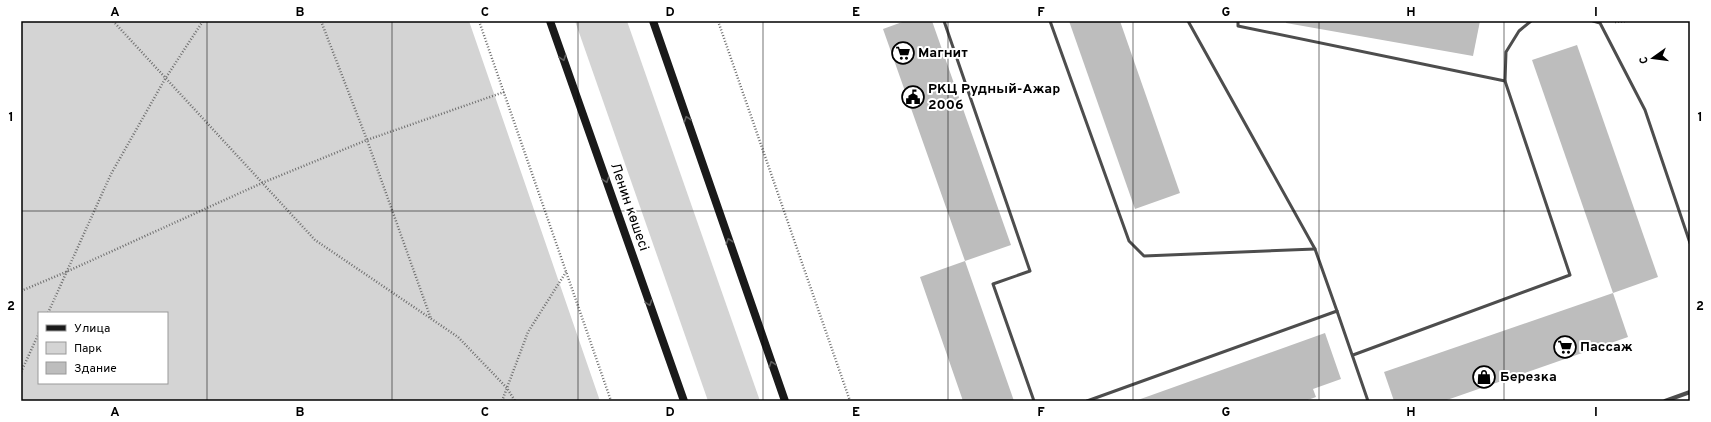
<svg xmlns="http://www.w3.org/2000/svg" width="1711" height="422" font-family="Overpass,sans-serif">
	<rect width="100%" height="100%" fill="#fff"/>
	<g fill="#d4d4d4" fill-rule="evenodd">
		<path d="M21,21H469L600,401H21ZM39,313H167V383H39Z"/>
		<polygon points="575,21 627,21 760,401 708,401"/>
	</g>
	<g fill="#bdbdbd">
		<polygon points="905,21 932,21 1011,245 965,261 1014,401 963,401 920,277 965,261 883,29"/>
		<polygon points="1069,21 1120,21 1180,193 1135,209"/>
		<polygon points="1286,21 1480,21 1473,56 1286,23"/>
		<polygon points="1577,45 1658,277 1613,293 1532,60"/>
		<polygon points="1613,293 1628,337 1444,401 1394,401 1384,372"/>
		<polygon points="1325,333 1341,379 1313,389 1316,397 1305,401 1135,401"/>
	</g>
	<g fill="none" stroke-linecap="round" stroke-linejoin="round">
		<g stroke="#6f6f6f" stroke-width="2.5" stroke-dasharray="1 2" stroke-linecap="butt">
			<polyline points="113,21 315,240 458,337 507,388 515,401"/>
			<polyline points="321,21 367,140 431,319"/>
			<polyline points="479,21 611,401"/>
			<polyline points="718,21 850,401"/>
			<polyline points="1615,22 1627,21"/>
			<polyline points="21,291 66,272 262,183 367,140 504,92"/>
			<polyline points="48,313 111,174 165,79 203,21"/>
			<polyline points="21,372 39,333"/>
			<polyline points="502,401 528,332 566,272"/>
		</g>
		<g stroke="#4d4d4d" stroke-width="3">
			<polyline points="944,21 1030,271 993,284 1034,401"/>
			<polyline points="1050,21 1129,241 1144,256 1315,249"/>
			<polyline points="1188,21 1315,249 1337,311"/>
			<polyline points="1238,21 1238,26 1505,81 1570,275 1353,355"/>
			<polyline points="1593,21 1600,23 1645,110 1690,243"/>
			<polyline points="1505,81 1506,52 1519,31 1531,21"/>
			<polyline points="1087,401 1337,311 1368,401"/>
		</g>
		<polyline stroke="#4d4d4d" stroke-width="4" points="1665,401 1690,392"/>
		<g stroke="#1a1a1a" stroke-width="8">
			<polyline points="550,21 684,401"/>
			<polyline points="653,21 785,401"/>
		</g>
	</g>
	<defs><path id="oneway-chevron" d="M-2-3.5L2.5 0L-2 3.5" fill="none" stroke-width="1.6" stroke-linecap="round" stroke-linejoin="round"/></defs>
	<g stroke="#5f5f5f">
		<use href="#oneway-chevron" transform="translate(563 58) rotate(71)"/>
		<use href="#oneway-chevron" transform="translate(687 119) rotate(-109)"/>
		<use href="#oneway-chevron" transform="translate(606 180) rotate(71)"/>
		<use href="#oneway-chevron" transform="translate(729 241) rotate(-109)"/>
		<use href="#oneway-chevron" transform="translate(649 303) rotate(71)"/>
		<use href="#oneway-chevron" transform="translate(772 364) rotate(-109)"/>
	</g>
	<path fill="none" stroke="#000" stroke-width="1" stroke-opacity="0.55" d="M207,21V401M392,21V401M578,21V401M763,21V401M948,21V401M1133,21V401M1319,21V401M1504,21V401M21,211H1690"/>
	<defs>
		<g id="supermarket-ring" transform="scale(1.15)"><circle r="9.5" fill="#fff" stroke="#000" stroke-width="1.5"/><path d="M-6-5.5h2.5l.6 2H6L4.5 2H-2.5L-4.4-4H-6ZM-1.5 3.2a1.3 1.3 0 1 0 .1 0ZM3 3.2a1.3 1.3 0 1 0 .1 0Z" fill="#000"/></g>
		<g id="civic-ring" transform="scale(1.15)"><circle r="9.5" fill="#fff" stroke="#000" stroke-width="1.5"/><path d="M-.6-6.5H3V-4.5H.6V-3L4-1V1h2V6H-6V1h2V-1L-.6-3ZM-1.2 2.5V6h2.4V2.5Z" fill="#000"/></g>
		<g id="shop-ring" transform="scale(1.15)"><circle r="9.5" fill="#fff" stroke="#000" stroke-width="1.5"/><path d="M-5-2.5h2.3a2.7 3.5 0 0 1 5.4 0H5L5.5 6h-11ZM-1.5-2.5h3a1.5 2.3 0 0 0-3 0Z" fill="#000"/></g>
	</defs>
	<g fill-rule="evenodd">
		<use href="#supermarket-ring" x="903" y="53"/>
		<use href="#civic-ring" x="913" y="97"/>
		<use href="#supermarket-ring" x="1565" y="347"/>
		<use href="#shop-ring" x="1484" y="377"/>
	</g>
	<g text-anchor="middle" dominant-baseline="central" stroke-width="4" stroke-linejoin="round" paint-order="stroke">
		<g font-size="14" font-weight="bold" fill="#000" stroke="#fff" text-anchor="start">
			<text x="918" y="53">Магнит</text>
			<text x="928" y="89">РКЦ Рудный-Ажар<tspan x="928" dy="16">2006</tspan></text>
			<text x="1580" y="347">Пассаж</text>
			<text x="1500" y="377">Березка</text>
		</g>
		<g font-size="14" fill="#000" stroke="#fff">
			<text transform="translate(629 207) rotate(71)">Ленин көшесі</text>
		</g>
	</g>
	<rect width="1711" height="422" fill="none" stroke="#ffffff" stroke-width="44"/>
	<rect x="38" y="312" width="130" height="72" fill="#ffffff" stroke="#999999"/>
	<rect x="46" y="325" width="20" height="6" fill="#1a1a1a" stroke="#999999"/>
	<text x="74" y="332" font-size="12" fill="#000000">Улица</text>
	<rect x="46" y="342" width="20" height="12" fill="#d4d4d4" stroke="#999999"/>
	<text x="74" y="352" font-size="12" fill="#000000">Парк</text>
	<rect x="46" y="362" width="20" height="12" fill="#bdbdbd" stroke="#999999"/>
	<text x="74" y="372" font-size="12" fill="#000000">Здание</text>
	<g transform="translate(1653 58) rotate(256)" stroke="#ffffff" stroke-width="3" paint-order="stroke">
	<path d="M0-3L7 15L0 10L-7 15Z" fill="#000000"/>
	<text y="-6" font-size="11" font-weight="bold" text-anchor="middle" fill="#000000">С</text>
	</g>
	<rect x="22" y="22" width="1667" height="378" fill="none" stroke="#000" stroke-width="1.5"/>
	<g font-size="13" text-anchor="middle" font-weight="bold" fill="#000">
		<text x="115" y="16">A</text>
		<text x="300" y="16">B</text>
		<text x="485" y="16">C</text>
		<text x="670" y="16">D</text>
		<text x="856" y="16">E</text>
		<text x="1041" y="16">F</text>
		<text x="1226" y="16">G</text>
		<text x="1411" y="16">H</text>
		<text x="1596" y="16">I</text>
		<text x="11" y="121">1</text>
		<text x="1700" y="121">1</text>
		<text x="11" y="310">2</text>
		<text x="1700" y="310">2</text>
		<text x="115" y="416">A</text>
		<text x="300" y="416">B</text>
		<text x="485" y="416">C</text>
		<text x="670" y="416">D</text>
		<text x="856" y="416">E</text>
		<text x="1041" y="416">F</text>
		<text x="1226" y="416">G</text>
		<text x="1411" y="416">H</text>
		<text x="1596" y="416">I</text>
	</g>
</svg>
